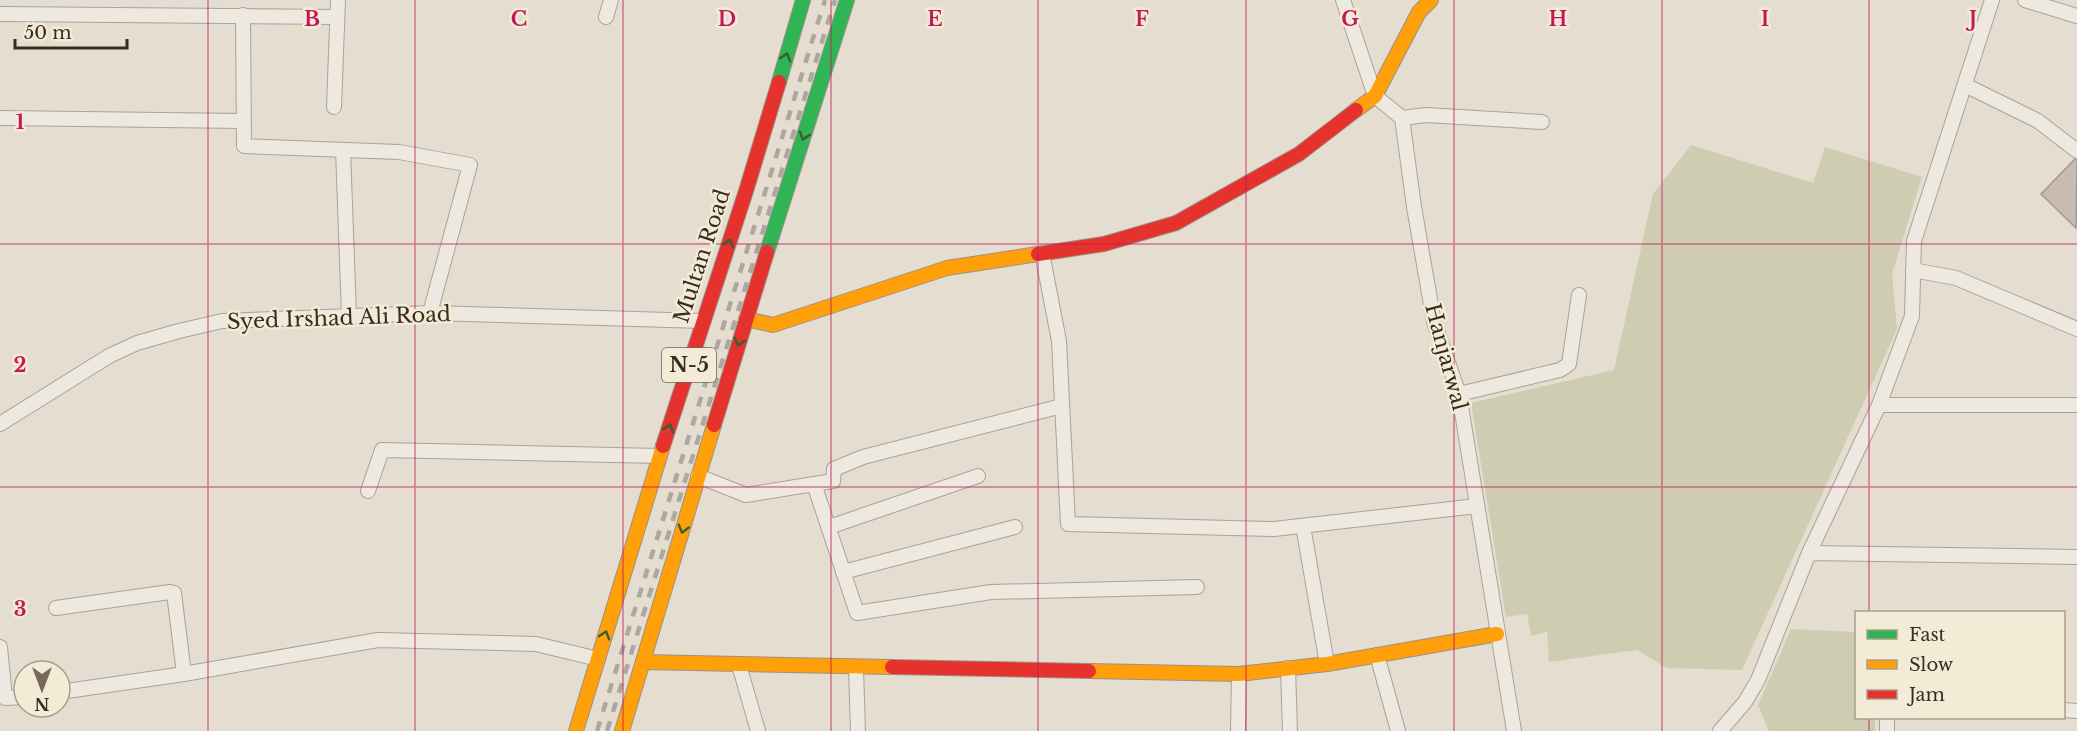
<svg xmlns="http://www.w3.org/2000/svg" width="2077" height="731" font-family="'Libre Baskerville',serif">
	<rect width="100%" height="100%" fill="#e5ddcf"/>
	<g fill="#cfcdb1">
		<polygon points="1691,145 1813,183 1825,147 1922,177 1892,274 1897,329 1742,670 1667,668 1637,650 1549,662 1547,632 1531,636 1527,614 1506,617 1471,403 1614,370 1653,194"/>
		<polygon points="1791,629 1856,632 1856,718 1875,718 1875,731 1769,731 1758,705"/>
	</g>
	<polygon fill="#c8bcb0" stroke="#a5998e" stroke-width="1.5" points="2075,159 2077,160 2076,228 2041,194"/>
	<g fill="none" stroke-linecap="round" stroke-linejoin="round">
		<g stroke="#aaa298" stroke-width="16">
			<g id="street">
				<polyline points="1343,0 1375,96 1402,118 1414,207 1434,322 1459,394 1514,731"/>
				<polyline points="2025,0 2077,16"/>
				<polyline points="0,14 337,17"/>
				<polyline points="243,15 244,146 399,152 470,165 430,313"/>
				<polyline points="606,17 611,0"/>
				<polyline points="1965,85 2038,121 2077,151"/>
				<polyline points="334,107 338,0"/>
				<polyline points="0,118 243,121"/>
				<polyline points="1402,118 1426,115 1542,122"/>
				<polyline points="343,150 349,315"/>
				<polyline points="1042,253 1059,341 1068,524 1274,529 1477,506"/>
				<polyline points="1913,270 1956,278 2077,329"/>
				<polyline points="1459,394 1560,370 1569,364 1579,295"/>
				<polyline points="1879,405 2077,405"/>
				<polyline points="0,424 109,356 137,343 179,331 222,321 430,313 703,321"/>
				<polyline points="698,476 746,495 833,481 834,469 863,457 1062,406"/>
				<polyline points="814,484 857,613 991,592 1197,587"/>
				<polyline points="368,491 382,450 660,456"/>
				<polyline points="1303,526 1327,664"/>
				<polyline points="829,527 978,476"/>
				<polyline points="1809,553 1879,405 1912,316 1914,241 1992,0"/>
				<polyline points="843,572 1015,527"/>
				<polyline points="56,608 170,592 174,593 184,674"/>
				<polyline points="0,647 5,698 24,697"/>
				<polyline points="1377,655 1398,731"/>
				<polyline points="739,665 758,731"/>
				<polyline points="856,668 858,731"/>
				<polyline points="1288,668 1290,731"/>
				<polyline points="60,692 184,674 378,640 536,644 598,659"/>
				<polyline points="2064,710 2077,711"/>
				<polyline points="1887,718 1887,731"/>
				<polyline points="1238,731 1239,674"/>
				<polyline points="1720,731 1745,702 1758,680 1809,553 2077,557"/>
			</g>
		</g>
		<g stroke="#9a9288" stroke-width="16">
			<g id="fast">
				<polyline points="779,82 803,0"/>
				<polyline points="767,252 847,0"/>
			</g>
		</g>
		<g stroke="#9a9288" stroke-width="16">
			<g id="slow">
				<polyline points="1356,110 1375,96 1419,12 1431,0"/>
				<polyline points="746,319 773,325 947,268 1038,254"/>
				<polyline points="644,662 892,667"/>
				<polyline points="1089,671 1239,674 1327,664 1497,634"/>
				<polyline points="576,731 663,446"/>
				<polyline points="622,731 714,425"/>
			</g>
		</g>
		<g stroke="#9a9288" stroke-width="16">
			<g id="jam">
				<polyline points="1038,254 1104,244 1176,223 1299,154 1356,110"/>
				<polyline points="714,425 767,252"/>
				<polyline points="663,446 746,191 779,82"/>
				<polyline points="892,667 1089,671"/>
			</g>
		</g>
		<use href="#street" stroke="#ede9e1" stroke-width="14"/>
		<use href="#fast" stroke="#30b455" stroke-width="14"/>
		<use href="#slow" stroke="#ff9f0a" stroke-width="14"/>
		<use href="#jam" stroke="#e5322d" stroke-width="14"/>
		<g stroke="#aca7a1" stroke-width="4.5" stroke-dasharray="10 10" stroke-linecap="butt">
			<polyline points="597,731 825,0"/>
			<polyline points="607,731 835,0"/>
		</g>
	</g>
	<defs><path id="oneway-chevron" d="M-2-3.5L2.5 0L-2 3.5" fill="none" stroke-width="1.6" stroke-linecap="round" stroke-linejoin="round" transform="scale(1.5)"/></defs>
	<g stroke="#356235">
		<use href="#oneway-chevron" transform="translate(786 57) rotate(-73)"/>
		<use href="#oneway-chevron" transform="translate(804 136) rotate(108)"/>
		<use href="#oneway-chevron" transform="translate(729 243) rotate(-72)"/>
		<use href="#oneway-chevron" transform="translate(739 342) rotate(107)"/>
		<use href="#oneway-chevron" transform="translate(669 428) rotate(-72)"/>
		<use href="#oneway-chevron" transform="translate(683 529) rotate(106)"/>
		<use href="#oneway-chevron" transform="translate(605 635) rotate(-73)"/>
	</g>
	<path fill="none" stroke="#c2185b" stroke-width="1.5" stroke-opacity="0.55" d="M208,0V731M415,0V731M623,0V731M831,0V731M1038,0V731M1246,0V731M1454,0V731M1662,0V731M1869,0V612M0,244H2077M0,487H2077M1869,718V731"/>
	<g text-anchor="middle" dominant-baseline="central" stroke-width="5" stroke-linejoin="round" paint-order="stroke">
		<rect fill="#f4ebd6" stroke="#706557" stroke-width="1.5" x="662" y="348" width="54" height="34" rx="4.5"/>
		<g font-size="20" font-weight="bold" fill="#382b20">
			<text x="689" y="365">N-5</text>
		</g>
		<g font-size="21" fill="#382b20" stroke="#f4ebd6">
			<text transform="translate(702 256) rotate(-72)">Multan Road</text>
			<text transform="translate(339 318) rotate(-2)">Syed Irshad Ali Road</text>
			<text transform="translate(1446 357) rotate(75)">Hanjarwal</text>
		</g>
	</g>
	<g font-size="20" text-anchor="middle" font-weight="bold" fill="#c2185b" stroke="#f4ebd6" stroke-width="5" stroke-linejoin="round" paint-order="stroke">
		<text x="312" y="26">B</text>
		<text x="519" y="26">C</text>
		<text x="727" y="26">D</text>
		<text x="935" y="26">E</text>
		<text x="1142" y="26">F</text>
		<text x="1350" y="26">G</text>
		<text x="1558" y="26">H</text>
		<text x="1765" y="26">I</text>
		<text x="1973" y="26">J</text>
		<text x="20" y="129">1</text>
		<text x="20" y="372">2</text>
		<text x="20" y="616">3</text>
	</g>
	<rect x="1855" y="611" width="210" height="108" fill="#f4ebd6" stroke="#a99e8d" stroke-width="1.5"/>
	<rect x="1867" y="630" width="30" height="9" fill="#30b455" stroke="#a99e8d" stroke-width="1.5"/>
	<text x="1909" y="641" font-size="18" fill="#382b20">Fast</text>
	<rect x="1867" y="660" width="30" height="9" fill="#ff9f0a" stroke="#a99e8d" stroke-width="1.5"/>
	<text x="1909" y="671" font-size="18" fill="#382b20">Slow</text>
	<rect x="1867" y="690" width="30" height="9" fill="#e5322d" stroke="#a99e8d" stroke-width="1.5"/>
	<text x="1909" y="701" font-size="18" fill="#382b20">Jam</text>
	<g transform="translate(42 689) rotate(180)"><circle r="28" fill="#f4ebd6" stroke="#a99e8d" stroke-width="1.5"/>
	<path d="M0-4.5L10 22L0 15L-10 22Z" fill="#75695d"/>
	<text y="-9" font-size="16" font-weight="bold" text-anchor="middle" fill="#382b20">N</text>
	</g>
	<path d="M15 39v9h112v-9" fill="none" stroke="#382b20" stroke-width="3"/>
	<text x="24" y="39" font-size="18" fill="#382b20" stroke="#f4ebd6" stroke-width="4.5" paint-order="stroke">50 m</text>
</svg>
